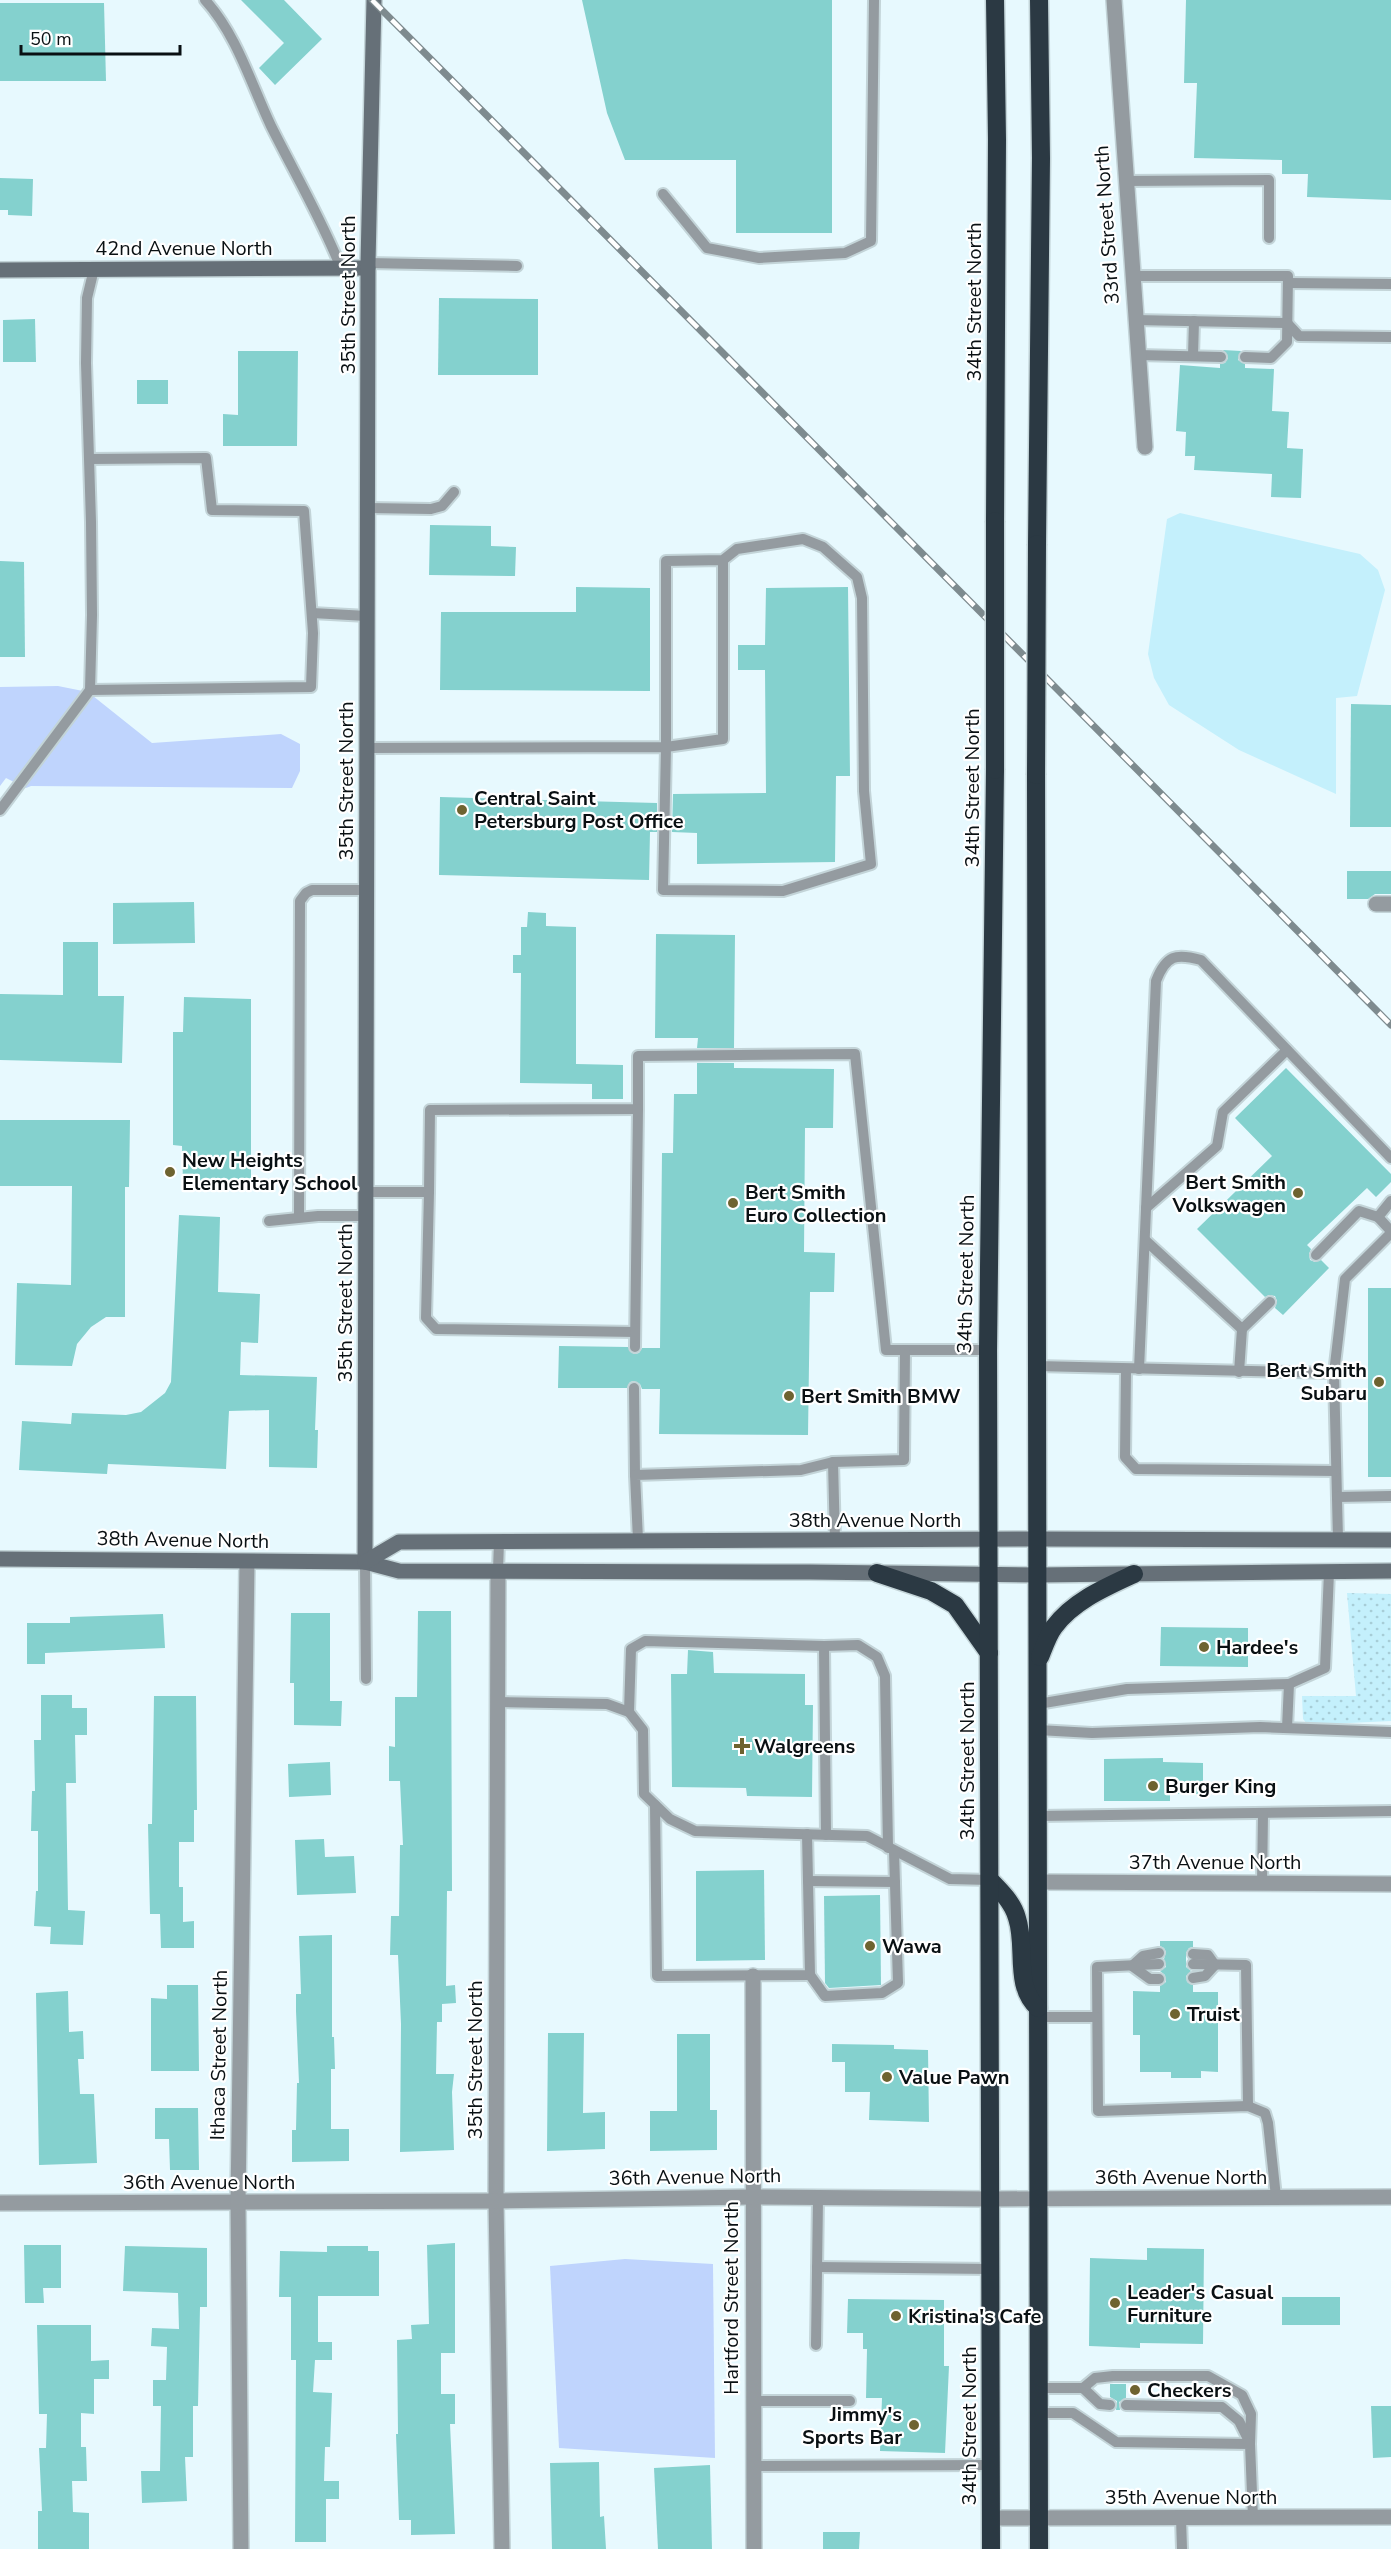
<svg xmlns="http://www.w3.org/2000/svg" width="1391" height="2549" font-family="'Nunito Sans',sans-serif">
	<defs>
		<pattern id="park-dots" width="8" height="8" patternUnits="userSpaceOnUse" patternTransform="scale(1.5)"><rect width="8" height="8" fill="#c4f0fc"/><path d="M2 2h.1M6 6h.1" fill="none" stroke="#a7cdd7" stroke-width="1.8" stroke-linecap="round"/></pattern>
	</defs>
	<rect width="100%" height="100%" fill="#e7f9fe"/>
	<polygon fill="#c4f0fc" points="1180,513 1360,554 1378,570 1385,590 1357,696 1336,698 1336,794 1239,750 1169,705 1154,678 1148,654 1167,519"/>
	<polygon fill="url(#park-dots)" points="1347,1593 1391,1594 1391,1721 1308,1725 1303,1719 1302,1696 1356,1696"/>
	<g fill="#bfd4fd">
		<polygon points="58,686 88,692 152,743 281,734 300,744 300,771 292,788 31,786 26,788 6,778 0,786 0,687"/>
		<polygon points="625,2259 713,2264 715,2458 559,2448 550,2266"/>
	</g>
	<g fill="#84d1ce">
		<polygon points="241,0 284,0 322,39 275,85 259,68 284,43"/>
		<polygon points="582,0 832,0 832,233 736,233 736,160 625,160 607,113"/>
		<polygon points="1186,0 1391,0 1391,200 1307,197 1308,174 1282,174 1282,160 1194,158 1197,83 1184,83"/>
		<polygon points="0,3 104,3 106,81 0,81"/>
		<polygon points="0,178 33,179 32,216 8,215 8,210 0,210"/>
		<polygon points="439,298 538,299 538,375 438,375"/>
		<polygon points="35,319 36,362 3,362 3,320"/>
		<polygon points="1223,350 1241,351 1238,360 1245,364 1245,368 1274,369 1272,411 1289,412 1287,448 1303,449 1301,498 1271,497 1272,474 1194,470 1195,456 1185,456 1186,432 1176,431 1180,365 1220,368 1220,364 1225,363 1228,358"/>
		<polygon points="238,351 298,351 297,446 223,446 223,414 238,415"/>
		<rect x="137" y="380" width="31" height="24"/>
		<polygon points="430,525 491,526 491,546 516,547 515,576 429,575"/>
		<polygon points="0,561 24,562 25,657 0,657"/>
		<polygon points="576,587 650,588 650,691 440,690 441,612 576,612"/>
		<polygon points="848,587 850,776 836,776 835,862 697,864 697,833 672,832 673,794 766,793 765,670 738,670 738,645 765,645 766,588"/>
		<polygon points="1351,704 1391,705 1391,827 1350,827"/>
		<polygon points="440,797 657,803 657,832 650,832 649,880 439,875"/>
		<polygon points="1347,871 1391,871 1391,894 1375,894 1368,899 1347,899"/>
		<polygon points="194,902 195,943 113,944 113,903"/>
		<polygon points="528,912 546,913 546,926 576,927 576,1064 623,1065 623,1099 592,1099 592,1084 520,1083 521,973 513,973 513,955 521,955 521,927 527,927"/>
		<polygon points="656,934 735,935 734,1048 697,1048 698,1038 655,1038"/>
		<polygon points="63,942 98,942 98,996 124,996 122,1063 0,1060 0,994 63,995"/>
		<polygon points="184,997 251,999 251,1183 183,1182 182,1146 173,1145 173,1032 183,1032"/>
		<polygon points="697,1063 734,1063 734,1068 834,1069 833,1128 805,1128 804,1252 835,1253 834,1292 810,1292 808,1435 659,1434 660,1389 642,1389 640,1384 634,1381 630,1382 627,1388 558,1388 559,1346 628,1347 634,1354 639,1353 642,1348 660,1348 662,1153 673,1153 674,1094 697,1094"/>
		<polygon points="1286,1068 1391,1174 1391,1182 1376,1197 1367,1188 1307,1245 1311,1249 1309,1254 1310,1260 1315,1262 1321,1260 1329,1268 1283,1315 1275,1308 1277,1301 1275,1296 1269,1295 1265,1297 1197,1229 1272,1156 1235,1118"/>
		<polygon points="0,1120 130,1120 129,1187 125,1187 125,1317 106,1317 91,1327 77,1344 72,1366 15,1365 17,1283 71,1285 72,1186 0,1186"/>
		<polygon points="179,1215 220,1217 218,1292 260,1294 258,1343 241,1342 240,1375 317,1377 315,1430 318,1430 317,1468 269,1467 269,1410 229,1411 226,1469 108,1464 107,1474 19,1470 22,1421 71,1424 72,1413 126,1415 141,1412 165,1393 171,1382"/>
		<rect x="1368" y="1288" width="23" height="189"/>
		<polygon points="418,1611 451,1611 452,1891 447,1891 446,1986 455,1985 456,2003 442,2004 442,2022 437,2022 436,2074 454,2074 452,2092 454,2150 400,2152 401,2024 398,1955 390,1955 391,1916 399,1916 400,1845 403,1845 400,1781 389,1781 389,1746 395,1747 395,1697 417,1697"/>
		<polygon points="291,1613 330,1613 330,1701 342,1701 341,1726 294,1725 294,1683 290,1683"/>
		<polygon points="163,1614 165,1648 45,1653 45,1664 27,1664 27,1623 70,1623 70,1617"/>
		<polygon points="1161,1627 1248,1628 1248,1667 1160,1666"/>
		<polygon points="688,1650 713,1652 714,1673 805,1674 805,1705 813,1705 812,1797 747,1796 746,1788 672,1787 671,1674 687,1674"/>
		<polygon points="41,1695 72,1695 72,1708 87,1708 87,1735 75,1735 76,1783 66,1783 68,1910 85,1911 83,1945 50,1944 51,1927 34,1926 36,1891 38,1891 38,1831 31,1831 32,1791 35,1791 34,1740 41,1740"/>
		<polygon points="154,1696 196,1696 197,1810 194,1810 194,1842 179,1842 179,1887 183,1887 183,1922 194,1921 194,1948 161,1948 160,1914 150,1914 148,1824 152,1824"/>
		<polygon points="1163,1758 1163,1762 1203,1763 1203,1794 1170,1794 1170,1801 1104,1801 1104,1759"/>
		<polygon points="330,1762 331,1795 289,1797 288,1764"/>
		<polygon points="324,1839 325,1857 354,1856 356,1893 297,1895 295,1840"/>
		<polygon points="764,1870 765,1960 696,1961 696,1871"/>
		<polygon points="880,1895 881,1985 829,1988 825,1983 824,1896"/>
		<polygon points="332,1935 332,2037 334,2037 335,2069 331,2069 331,2129 349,2129 349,2161 292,2162 292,2130 296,2130 297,2083 299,2083 296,2011 296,1994 301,1994 299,1936"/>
		<polygon points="1160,1941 1193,1941 1193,1947 1189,1948 1186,1953 1186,1967 1191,1971 1186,1976 1187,1982 1193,1985 1193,1992 1218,1992 1218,2072 1201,2071 1201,2078 1171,2078 1171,2072 1140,2072 1140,2035 1133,2035 1133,1991 1160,1992 1160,1986 1166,1982 1165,1975 1160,1971 1166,1967 1164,1959 1166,1952 1164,1948 1160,1946"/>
		<polygon points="167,1985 198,1985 199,2071 151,2071 151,1998 167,1999"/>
		<polygon points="68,1991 69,2032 83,2031 84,2059 78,2059 80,2094 94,2094 97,2163 39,2165 36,1993"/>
		<polygon points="548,2033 584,2033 583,2113 605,2112 605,2149 547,2151"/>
		<polygon points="677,2034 710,2034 710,2110 717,2110 717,2150 650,2151 650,2111 677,2111"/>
		<polygon points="832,2044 894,2045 894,2049 928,2050 929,2122 869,2120 870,2092 845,2092 845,2062 832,2062"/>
		<polygon points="155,2108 198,2108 199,2170 170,2170 169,2139 155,2139"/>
		<polygon points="455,2243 455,2353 441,2353 441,2394 455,2394 455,2424 450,2424 455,2534 411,2535 411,2520 399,2520 396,2434 398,2434 397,2340 412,2339 411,2325 429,2324 427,2245"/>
		<polygon points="24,2245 61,2245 61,2288 43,2288 44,2303 25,2303"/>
		<polygon points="125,2246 207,2248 207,2307 200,2307 198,2406 193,2406 193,2457 185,2457 187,2501 142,2503 141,2471 160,2471 161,2406 153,2406 153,2380 166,2380 167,2347 151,2346 152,2328 179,2329 178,2293 123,2291"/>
		<polygon points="327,2246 368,2246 368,2251 379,2251 379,2296 318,2296 318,2342 332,2342 332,2360 315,2360 313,2392 332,2393 330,2447 325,2447 324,2481 339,2481 339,2499 326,2499 326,2542 295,2542 296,2360 291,2360 291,2297 279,2297 280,2251 327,2252"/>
		<polygon points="1147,2248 1204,2249 1203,2344 1140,2343 1140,2348 1089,2346 1090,2258 1147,2260"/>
		<rect x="1282" y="2297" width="58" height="28"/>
		<polygon points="848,2299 944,2300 944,2366 949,2366 945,2453 880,2451 882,2398 866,2398 867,2349 863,2349 863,2333 847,2333"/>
		<polygon points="37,2325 91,2325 91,2361 109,2360 109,2379 94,2379 94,2414 81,2413 81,2447 86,2447 87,2481 72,2481 73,2512 89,2513 89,2549 38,2549 38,2511 42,2511 39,2448 46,2448 47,2414 39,2414"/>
		<polygon points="1110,2384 1126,2384 1126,2398 1119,2402 1120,2410 1116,2410 1117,2401 1110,2397"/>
		<polygon points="1371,2406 1391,2406 1391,2457 1373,2458"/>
		<polygon points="599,2462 600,2517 604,2516 606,2549 552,2549 550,2463"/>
		<polygon points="710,2465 712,2549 658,2549 654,2468"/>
		<polygon points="823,2532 860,2532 859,2549 823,2549"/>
	</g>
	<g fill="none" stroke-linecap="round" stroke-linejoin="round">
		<g stroke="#c3d4d8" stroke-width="14">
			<g id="lane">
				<path d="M205,0C237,35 251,84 271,126C295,174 321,218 341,268"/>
				<polyline points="1125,181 1269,180 1269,238"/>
				<polyline points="663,194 707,248 759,258 845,253 871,241 874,0"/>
				<polyline points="368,263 517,266"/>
				<polyline points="1132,276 1288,276 1287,342 1271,358 1245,357"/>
				<polyline points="1288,283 1391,284"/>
				<polyline points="1135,320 1287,323 1299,336 1391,337"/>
				<polyline points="1138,355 1221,357"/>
				<polyline points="1193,356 1194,321"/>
				<polyline points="368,508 431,509 442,506 454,492"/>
				<polyline points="312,613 367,616"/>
				<polyline points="90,690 311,687 313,633 304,511 212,510 206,458 90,459"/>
				<polyline points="367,748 666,747 666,561 723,560 737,549 803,539 823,547 857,577 862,598 864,791 871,864 783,891 663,890 666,747 723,739 723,560"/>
				<polyline points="0,810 90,690 92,615 91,522 86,363 87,298 94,269"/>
				<polyline points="366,1192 429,1192 430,1110 638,1109 638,1056 855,1054 886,1350 988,1350"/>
				<polyline points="429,1192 426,1318 436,1329 635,1332"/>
				<polyline points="1391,1201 1378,1217 1391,1231"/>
				<polyline points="1146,1208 1217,1146 1223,1112 1287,1050"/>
				<polyline points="299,1217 300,901 306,893 312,890 367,890"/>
				<polyline points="269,1221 318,1216 366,1216"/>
				<polyline points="1145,1240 1242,1329 1239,1372"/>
				<polyline points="1316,1255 1359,1211 1378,1217"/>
				<polyline points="1242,1329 1270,1302"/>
				<polyline points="635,1347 638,1109"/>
				<polyline points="1036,1366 1334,1373 1338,1540"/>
				<polyline points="1126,1369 1125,1457 1136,1469 1336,1471"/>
				<path d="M1139,1369L1156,981C1166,955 1176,953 1201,960L1391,1158"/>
				<polyline points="1334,1373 1345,1279 1391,1233"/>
				<polyline points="634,1388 635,1475"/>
				<polyline points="833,1462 835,1541"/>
				<polyline points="1337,1497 1391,1496"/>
				<polyline points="638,1540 635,1475 801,1470 833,1462 904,1460 905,1350"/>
				<polyline points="365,1562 366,1679"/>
				<polyline points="498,1571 499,1541"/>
				<polyline points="824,1646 826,1835"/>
				<polyline points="498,1702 607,1704 629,1712 643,1730 644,1794 670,1819 695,1831 867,1836 950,1879 990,1880"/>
				<polyline points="1038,1704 1127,1689 1289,1684"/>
				<polyline points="629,1712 631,1649 645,1641 824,1646 858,1645 877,1657 885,1676 888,1848"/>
				<polyline points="1287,1728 1289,1684 1325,1668 1329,1572"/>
				<polyline points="1038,1730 1092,1733 1260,1727 1391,1732"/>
				<polyline points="655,1805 657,1976 810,1975 807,1834"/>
				<polyline points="1038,1816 1391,1811"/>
				<polyline points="808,1881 895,1882"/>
				<polyline points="1262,1883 1263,1814"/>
				<polyline points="1159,1953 1143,1956 1132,1966 1150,1979 1159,1979"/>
				<polyline points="1159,1964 1097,1967 1098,2111 1248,2106 1265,2113 1268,2123 1276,2197"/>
				<polyline points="1193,1964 1246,1965 1248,2106"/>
				<polyline points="810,1975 825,1996 882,1993 898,1983 894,1851"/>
				<polyline points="1193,1978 1205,1976 1215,1965 1208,1955 1193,1954"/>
				<polyline points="1038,2017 1096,2017"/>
				<polyline points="817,2267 991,2269"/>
				<polyline points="816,2345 818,2198"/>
				<polyline points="1038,2388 1083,2388 1100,2404 1110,2405"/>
				<polyline points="1083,2388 1095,2378 1113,2376 1208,2376 1242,2395 1251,2414 1250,2444"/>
				<polyline points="753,2401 850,2401"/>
				<polyline points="1126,2405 1222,2407 1239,2421 1250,2443"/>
				<polyline points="1038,2413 1073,2413 1116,2442 1250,2444 1253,2518"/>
				<polyline points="753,2466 991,2465"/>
				<polyline points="1181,2518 1182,2549"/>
			</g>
		</g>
		<g stroke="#c3d4d8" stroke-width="18">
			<g id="street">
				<polyline points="1114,0 1145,447"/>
				<polyline points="1376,904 1391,904"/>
				<polyline points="498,1571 496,2201 502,2549"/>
				<polyline points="1038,1882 1391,1884"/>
				<polyline points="753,1976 754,2549"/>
				<polyline points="0,2203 496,2201 752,2197 991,2199 1391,2197"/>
				<polyline points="991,2518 1391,2517"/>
				<polyline points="241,2549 238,2202 247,1562"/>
			</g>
		</g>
		<g stroke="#c3d4d8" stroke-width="18">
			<g id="secondary">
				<polyline points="0,270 368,268"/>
				<polyline points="0,1559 365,1562 399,1571 810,1572 1038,1575 1391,1571"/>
				<polyline points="365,1562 368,263 374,0"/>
				<polyline points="365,1562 399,1542 1037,1539 1391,1540"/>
			</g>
		</g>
		<g stroke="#c3d4d8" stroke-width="21">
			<g id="highway">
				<polyline points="995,521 997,139 995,0"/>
				<polyline points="1037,544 1041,158 1039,0"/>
				<polyline points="1036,775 1039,2549"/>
				<polyline points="877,1573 931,1591 955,1605 989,1653"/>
				<path d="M1040,1657C1044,1647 1048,1635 1054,1627C1073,1601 1106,1587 1134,1574"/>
				<path d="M990,1880C1001,1891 1013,1903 1017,1918C1027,1948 1013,1985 1038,2008"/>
				<polyline points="991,2549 988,1350 995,770"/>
			</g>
		</g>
		<use href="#lane" stroke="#949ba0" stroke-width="10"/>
		<use href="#street" stroke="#949ba0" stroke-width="15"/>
		<use href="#secondary" stroke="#667078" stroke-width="15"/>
		<use href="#highway" stroke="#2b3943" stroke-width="18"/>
		<g stroke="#7e8b8f" stroke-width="7">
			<polyline id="rail" points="372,0 1391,1025"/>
		</g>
		<use href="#rail" stroke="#fff" stroke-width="4.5" stroke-dasharray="14" stroke-linecap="butt"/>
		<g stroke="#c3d4d8" stroke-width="21" stroke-linecap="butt">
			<g id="highway-bridge">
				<polyline points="995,521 995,770"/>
				<polyline points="1036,775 1037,544"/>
			</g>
		</g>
		<use href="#highway-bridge" stroke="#2b3943" stroke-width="18"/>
	</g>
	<g fill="#6e6330" stroke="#fff" stroke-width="2">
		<circle cx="462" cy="810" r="6"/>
		<circle cx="170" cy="1172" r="6"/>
		<circle cx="1298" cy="1193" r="6"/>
		<circle cx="733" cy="1203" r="6"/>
		<circle cx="1379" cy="1382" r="6"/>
		<circle cx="789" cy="1396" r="6"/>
		<circle cx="1204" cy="1647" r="6"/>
		<path d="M739 1737h6v6h6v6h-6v6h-6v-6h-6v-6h6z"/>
		<circle cx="1153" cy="1786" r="6"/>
		<circle cx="870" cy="1946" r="6"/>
		<circle cx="1175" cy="2014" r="6"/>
		<circle cx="887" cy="2077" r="6"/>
		<circle cx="1115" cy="2303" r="6"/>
		<circle cx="896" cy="2316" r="6"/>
		<circle cx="1135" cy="2390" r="6"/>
		<circle cx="914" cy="2425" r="6"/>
	</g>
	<g text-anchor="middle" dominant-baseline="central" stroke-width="4.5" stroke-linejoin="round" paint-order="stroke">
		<g font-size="20" fill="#091013" stroke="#fff">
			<text transform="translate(1107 225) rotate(-94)">33rd Street North</text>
			<text x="184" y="248">42nd Avenue North</text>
			<text transform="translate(348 295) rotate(-90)">35th Street North</text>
			<text transform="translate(974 302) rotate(-90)">34th Street North</text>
			<text transform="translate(346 781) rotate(-90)">35th Street North</text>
			<text transform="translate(972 788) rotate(-90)">34th Street North</text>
			<text transform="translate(966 1274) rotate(-89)">34th Street North</text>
			<text transform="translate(345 1303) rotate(-90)">35th Street North</text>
			<text x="875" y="1520">38th Avenue North</text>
			<text transform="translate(183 1540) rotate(1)">38th Avenue North</text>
			<text transform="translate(967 1761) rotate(-90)">34th Street North</text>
			<text x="1215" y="1862">37th Avenue North</text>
			<text transform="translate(219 2055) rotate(-89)">Ithaca Street North</text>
			<text transform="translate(475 2060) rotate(-90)">35th Street North</text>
			<text transform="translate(695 2177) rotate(-1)">36th Avenue North</text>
			<text x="1181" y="2177">36th Avenue North</text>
			<text x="209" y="2182">36th Avenue North</text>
			<text transform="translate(731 2298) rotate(-90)">Hartford Street North</text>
			<text transform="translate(969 2426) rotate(-90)">34th Street North</text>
			<text x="1191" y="2497">35th Avenue North</text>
		</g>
		<g font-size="20" font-weight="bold" fill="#091013" stroke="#fff" text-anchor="start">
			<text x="474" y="798">Central Saint<tspan x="474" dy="23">Petersburg Post Office</tspan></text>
			<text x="182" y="1160">New Heights<tspan x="182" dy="23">Elementary School</tspan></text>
			<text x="1286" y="1182" text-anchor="end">Bert Smith<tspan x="1286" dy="23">Volkswagen</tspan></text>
			<text x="745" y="1192">Bert Smith<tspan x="745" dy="23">Euro Collection</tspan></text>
			<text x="1367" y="1370" text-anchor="end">Bert Smith<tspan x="1367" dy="23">Subaru</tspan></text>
			<text x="801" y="1396">Bert Smith BMW</text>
			<text x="1216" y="1647">Hardee's</text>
			<text x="754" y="1746">Walgreens</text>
			<text x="1165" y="1786">Burger King</text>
			<text x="882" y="1946">Wawa</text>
			<text x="1187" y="2014">Truist</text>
			<text x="899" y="2077">Value Pawn</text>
			<text x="1127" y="2292">Leader's Casual<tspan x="1127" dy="23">Furniture</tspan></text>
			<text x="908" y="2316">Kristina's Cafe</text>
			<text x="1147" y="2390">Checkers</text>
			<text x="902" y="2414" text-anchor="end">Jimmy's<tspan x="902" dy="23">Sports Bar</tspan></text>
		</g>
	</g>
	<path d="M21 45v9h159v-9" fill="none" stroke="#091013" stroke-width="3"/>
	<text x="30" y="45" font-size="18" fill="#091013" stroke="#ffffff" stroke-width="4.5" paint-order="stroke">50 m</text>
</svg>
